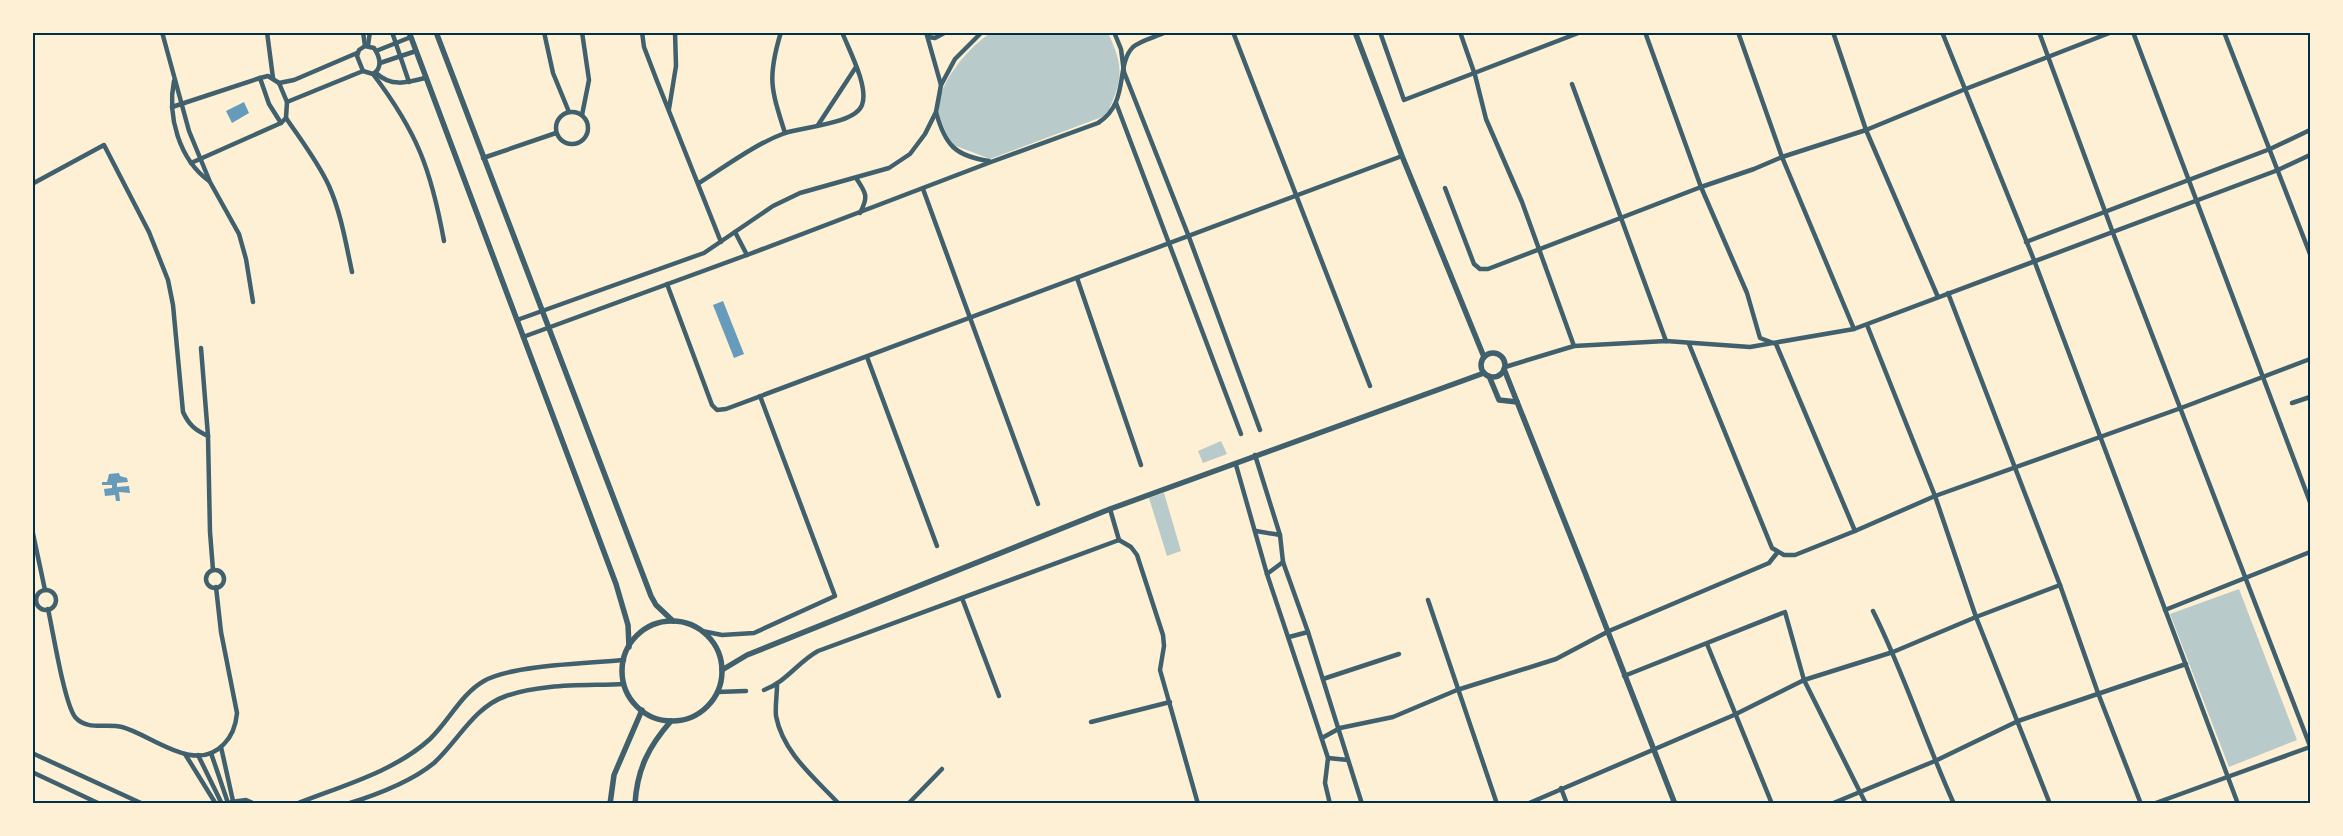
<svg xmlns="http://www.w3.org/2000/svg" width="2343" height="836" font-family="Lora,serif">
	<rect width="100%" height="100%" fill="#fdf0d5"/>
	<g fill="#b9caca">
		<path d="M991,33H1108C1125,69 1122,79 1107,115L990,159L951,144C948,135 942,125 939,115C933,88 969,46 991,33Z"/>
		<polygon points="1221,441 1227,454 1203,463 1198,451"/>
		<polygon points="1164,493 1181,551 1167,556 1149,498"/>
		<polygon points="2239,589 2297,740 2229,767 2170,614"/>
	</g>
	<g fill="#669bbc">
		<polygon points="244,102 249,113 232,123 226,111"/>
		<polygon points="723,301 744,354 734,358 713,305"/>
		<polygon points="119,473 120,476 127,478 128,482 117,483 117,487 129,486 130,493 119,492 120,501 116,501 115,495 105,496 104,489 112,488 112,485 102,485 102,482 107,482 109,474"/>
	</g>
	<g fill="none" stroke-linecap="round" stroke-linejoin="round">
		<g stroke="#3f606c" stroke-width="4.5">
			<polyline points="162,32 189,131 210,182 239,234 246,259 253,302"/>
			<polyline points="267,32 273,78"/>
			<polyline points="363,32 365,46"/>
			<polyline points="392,32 409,82"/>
			<polyline points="544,32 553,73 569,112"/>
			<polyline points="582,32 589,80 582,115"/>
			<polyline points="642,32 644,47 657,81 721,242"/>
			<path d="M781,32C767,78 771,89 785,133"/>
			<polyline points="926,32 941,85"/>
			<polyline points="1114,32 1121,49 1124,72 1189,237 1260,430"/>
			<polyline points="1233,32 1370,386"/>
			<polyline points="1380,32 1404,100 1581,32"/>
			<polyline points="1460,32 1475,75 1486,119 1522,202 1574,346"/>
			<polyline points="1645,32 1701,187 1747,293 1760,338 1776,344 1855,531"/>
			<polyline points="1738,32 1782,157 1854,329"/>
			<polyline points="1833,32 1866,130 1938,297"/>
			<polyline points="1942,32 2034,260 2238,804"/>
			<polyline points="2039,32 2113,233 2310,746"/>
			<polyline points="2133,32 2310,502"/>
			<polyline points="2224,32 2310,254"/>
			<polyline points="928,37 935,38 946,32"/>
			<polyline points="368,45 370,32"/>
			<path d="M365,46L374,48C380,57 383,68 373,74L363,71L357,56L359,50Z"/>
			<polyline points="376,51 411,37"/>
			<polyline points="380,63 416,51"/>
			<path d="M376,73C391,87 406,83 425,78"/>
			<path d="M373,74C417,132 431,169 444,241"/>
			<polyline points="260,78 269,104 281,123"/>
			<path d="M174,81C167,116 179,159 209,181"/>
			<polyline points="279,83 287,102"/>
			<polyline points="1572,84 1666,341"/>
			<polyline points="1116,103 1241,434"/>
			<polyline points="172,107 260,78 268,76 279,83 294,80 357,53"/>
			<polyline points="669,109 676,66 675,32"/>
			<circle cx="572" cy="128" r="16"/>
			<path d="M936,112C945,145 955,156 989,161"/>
			<path d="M286,118C301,140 318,162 329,186C341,213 346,244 352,272"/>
			<polyline points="818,125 856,67"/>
			<polyline points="483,158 556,133"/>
			<polyline points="191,163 281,123 286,118 287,102 363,71"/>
			<path d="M856,178C866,193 869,196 860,213"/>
			<path d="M699,183C726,166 755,144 785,133C803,127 855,124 862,105C869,87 849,50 842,32"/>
			<path d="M32,184L104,145L149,232L168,280L173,305L183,412C189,425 195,430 208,436"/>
			<polyline points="1445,188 1474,264 1480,269 1488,269 1701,187 1754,169 1782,157 1866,130 1963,90 2112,32"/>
			<polyline points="923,189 1038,504"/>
			<polyline points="735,232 747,255"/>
			<polyline points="2026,242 2270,149 2310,130"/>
			<polyline points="1077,278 1141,465"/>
			<polyline points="667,284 712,405 717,410 726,409 1402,156"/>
			<polyline points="1948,293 2060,585 2098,693 2141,804"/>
			<polyline points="517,320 704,253 773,206 800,193 889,168 910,154 925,134 936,112 941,85 955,59 982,32"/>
			<polyline points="1867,325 1935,496 1976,617 2050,804"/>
			<path d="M523,337L747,255L991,162L1098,123C1130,103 1115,65 1133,47C1141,40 1156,37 1166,32"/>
			<polyline points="1689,344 1772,548 1784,555 1795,555 1855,531 1935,496 2181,408 2310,359"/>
			<polyline points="201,348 208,436 210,532 213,570"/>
			<polyline points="867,357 937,546"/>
			<polyline points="1505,367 1574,346 1666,341 1750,347 1854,329 2278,170 2310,155"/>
			<polyline points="2292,403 2310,397"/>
			<polyline points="1255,455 1280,535 1283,562 1308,632 1362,804"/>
			<polyline points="1236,465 1267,574 1312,709 1328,758 1325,783 1330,804"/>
			<polyline points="1110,509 1119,540 1131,547 1137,555 1163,635 1164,646 1160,670 1198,804"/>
			<polyline points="32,529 45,590"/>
			<polyline points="1256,531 1280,535"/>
			<circle cx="215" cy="579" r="9"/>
			<polyline points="1267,574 1283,562"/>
			<circle cx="46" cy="600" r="10"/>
			<polyline points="962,598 999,696"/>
			<polyline points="1428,600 1497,804"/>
			<path d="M48,609C53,631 64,702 75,717C87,731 106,723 122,727C152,735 195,775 224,744C232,736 236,724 237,713L221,632L216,587"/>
			<polyline points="2165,610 2310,552"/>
			<path d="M1873,611C1904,673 1925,740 1954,804"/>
			<polyline points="702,631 722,635 754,633 835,596 760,396"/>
			<polyline points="1289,637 1308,632"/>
			<polyline points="1707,644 1772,804"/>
			<polyline points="1624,676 1785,612 1804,680 1866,804"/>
			<polyline points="1323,679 1399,654"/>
			<path d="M777,685C777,695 775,707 776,716C783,753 815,778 839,804"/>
			<path d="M764,690C786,682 798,662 818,651L1119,540"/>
			<polyline points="717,692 746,691"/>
			<polyline points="1091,722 1170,702"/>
			<polyline points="1322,738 1340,728 1393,717 1457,690 1556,659 1609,631 1769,563 1777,553"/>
			<polyline points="221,747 233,801"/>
			<polyline points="32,753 143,804"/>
			<polyline points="211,753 228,803"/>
			<polyline points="185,754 216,804"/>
			<polyline points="198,755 222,804"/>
			<polyline points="1328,758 1348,760"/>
			<polyline points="32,772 100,804"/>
			<polyline points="1561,788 1567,804"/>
			<polyline points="231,802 246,800 255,804"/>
			<path d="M296,804C341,786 394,772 430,739C449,721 461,694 484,681C511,665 591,663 624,660"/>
			<path d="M347,804C376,795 411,782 434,763C458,741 474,707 506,696C543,683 586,686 624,684"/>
			<polyline points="908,804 942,769"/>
			<polyline points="1527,804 1734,715 1804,680 1893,652 1976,617 2060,585"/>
			<polyline points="1831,804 1935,761 2018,721 2186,664"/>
			<polyline points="2153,804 2310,747"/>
		</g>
		<g stroke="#3f606c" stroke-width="5.5">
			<polyline points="409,32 616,584 628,625 629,647"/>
			<polyline points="436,32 651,596 656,605 673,621"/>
			<polyline points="1355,32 1402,156 1484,357"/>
			<circle cx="1493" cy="365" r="12"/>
			<path d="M1504,369C1562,514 1619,658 1675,804"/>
			<polyline points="1489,376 1499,400 1517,402"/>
			<circle cx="672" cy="671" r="50"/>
			<polyline points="722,670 747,655 1110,509 1484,373"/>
			<polyline points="610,804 614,775 642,710"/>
			<path d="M635,804C637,769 649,746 671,721"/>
		</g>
	</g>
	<rect width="2343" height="836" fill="none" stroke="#fdf0d5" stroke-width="68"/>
	<rect x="34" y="34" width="2275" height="768" fill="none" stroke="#003049" stroke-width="2"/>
</svg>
